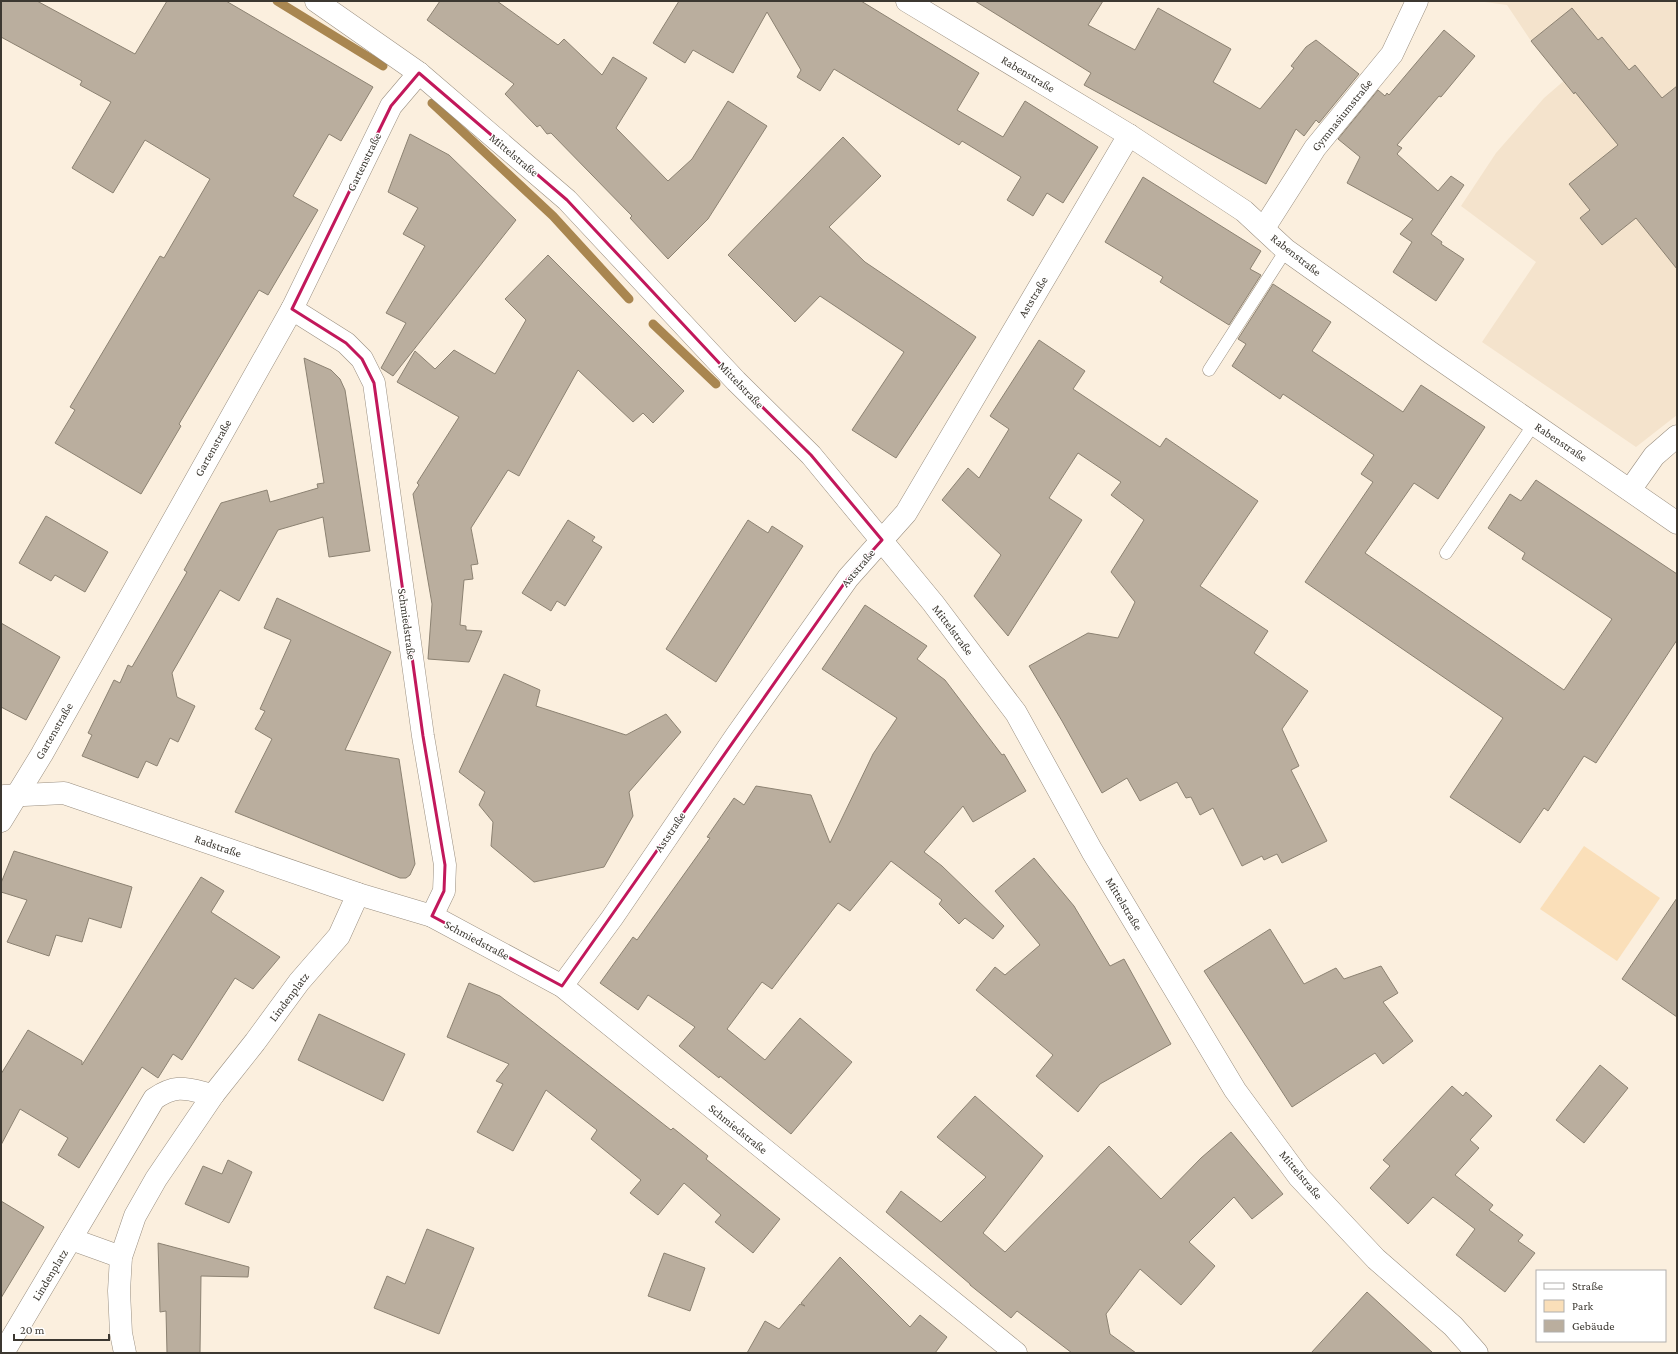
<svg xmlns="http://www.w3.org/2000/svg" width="1678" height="1354" font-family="'Crimson Pro',serif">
	<rect width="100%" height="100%" fill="#fbefde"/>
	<polygon fill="#f4e3cc" points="1477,1 1677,1 1677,415 1636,447 1482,342 1536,262 1461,206 1496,153 1544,98 1566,79 1561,72 1558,74 1531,41 1507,5"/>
	<polygon fill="#fadfb9" points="1584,846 1660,898 1617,961 1540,909"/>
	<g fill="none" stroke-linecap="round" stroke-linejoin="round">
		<g stroke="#a98650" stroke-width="9">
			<polyline points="277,1 383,66"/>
			<polyline points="432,103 553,216 629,299"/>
			<polyline points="653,324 716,384"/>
		</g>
	</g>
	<g fill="#baae9e" stroke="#8c8272">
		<polygon points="1,1 37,1 135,54 167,1 226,1 373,87 341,141 329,134 293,196 318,210 268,295 259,290 179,424 181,426 141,494 55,443 75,410 70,407 160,256 164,258 210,179 145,140 113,193 72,168 111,102 80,85 82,81 1,37"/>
		<polygon points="440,1 497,1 558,45 564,39 602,75 613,57 647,78 616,128 668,181 692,159 728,101 767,126 708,219 668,259 630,218 632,216 551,133 547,134 540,125 537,127 505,94 514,84 427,20"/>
		<polygon points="679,1 861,1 979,73 957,110 1003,137 1025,101 1098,147 1063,203 1047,193 1033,216 1007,200 1021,177 962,141 959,145 834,69 820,91 797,77 801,70 767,12 733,73 693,50 685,63 653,43"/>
		<polygon points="975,1 1103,1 1088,25 1135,50 1158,8 1231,49 1213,82 1260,109 1294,68 1291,66 1306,47 1316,40 1359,74 1319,123 1316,120 1304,136 1296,129 1266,184 1084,85 1091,73"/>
		<polygon points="1572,8 1598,40 1602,37 1629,70 1635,65 1662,98 1677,86 1677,269 1636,218 1602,245 1580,218 1590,210 1569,184 1618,145 1575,92 1574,94 1531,41"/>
		<polygon points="1444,30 1475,56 1441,97 1439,96 1397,145 1402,148 1397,154 1438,191 1451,176 1464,185 1431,234 1442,242 1441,244 1464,259 1436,301 1393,272 1412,242 1400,234 1413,219 1347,183 1360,157 1338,139 1378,90 1385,96 1387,93 1389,95"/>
		<polygon points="410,134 449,155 516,220 393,376 381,368 406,323 386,313 425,246 403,234 418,208 388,192"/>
		<polygon points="843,137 881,176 829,227 865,262 976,337 896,458 852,430 904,352 820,296 795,322 728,255"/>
		<polygon points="1143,177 1261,251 1250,269 1261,275 1229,325 1160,282 1163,277 1105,242"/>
		<polygon points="548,255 684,391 653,423 643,413 633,422 578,370 519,476 508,470 471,528 478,564 471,565 473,579 464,580 460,625 466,626 466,630 482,631 469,662 428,659 432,604 413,494 419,485 417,483 459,417 397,382 415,351 435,369 454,350 495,374 526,320 505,299"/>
		<polygon points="1273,284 1331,322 1312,351 1403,412 1421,385 1485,427 1438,499 1414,483 1365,553 1564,690 1612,619 1522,559 1525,553 1488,528 1510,494 1521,501 1536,480 1677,574 1677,640 1596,763 1584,756 1548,811 1544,808 1520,843 1450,797 1503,718 1305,582 1373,482 1361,474 1374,455 1283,394 1280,399 1232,366 1246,344 1238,339"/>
		<polygon points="1039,340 1085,371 1073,389 1160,447 1166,438 1258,501 1200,586 1268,631 1254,653 1308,691 1282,729 1299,766 1291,770 1327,841 1282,863 1277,854 1264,860 1262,856 1242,866 1213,808 1200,815 1191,797 1186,798 1177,782 1140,801 1127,778 1102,793 1062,721 1029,666 1088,633 1118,638 1135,602 1111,572 1144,520 1111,495 1121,482 1078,453 1049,498 1082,520 1008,636 974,596 1001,555 942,500 968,468 979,478 1009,429 990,416"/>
		<polygon points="304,358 331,370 340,379 345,390 370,551 329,557 323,517 278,530 239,601 220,590 172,673 177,697 195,706 178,742 170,738 157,766 146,761 138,778 82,756 92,735 88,733 114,680 120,683 128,665 132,667 187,572 184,570 221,503 267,490 270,502 318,488 317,484 324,483"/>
		<polygon points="46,516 108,552 85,592 55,575 51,581 19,563"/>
		<polygon points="568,520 595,537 592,541 602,547 565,606 557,601 551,611 522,593"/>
		<polygon points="748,520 768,533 772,526 803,546 716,682 666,649"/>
		<polygon points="277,598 391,652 345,750 399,759 415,864 410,875 406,878 400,878 235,812 272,739 255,729 265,711 260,709 291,640 264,628"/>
		<polygon points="865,605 927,646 917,659 945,680 1002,755 1004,754 1026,791 973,822 963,806 924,852 942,866 1004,926 993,939 965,918 959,924 939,904 942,900 891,861 850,911 838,903 772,989 762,982 727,1029 765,1060 800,1018 852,1062 791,1134 720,1076 719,1078 679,1046 695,1027 648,995 638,1010 600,983 633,937 637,940 710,838 707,837 734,798 744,805 756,786 811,795 830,843 873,754 897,718 822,669"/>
		<polygon points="1,623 60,657 26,720 1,707"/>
		<polygon points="504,674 540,690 536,706 626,735 666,714 681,732 629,792 633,816 604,867 534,882 491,846 493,822 479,805 485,792 459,772"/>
		<polygon points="14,851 132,887 121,928 89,918 82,942 56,935 49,956 7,942 27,900 1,892 1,883"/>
		<polygon points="1034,858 1074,906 1110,966 1124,959 1171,1044 1100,1084 1078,1112 1036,1076 1053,1055 976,990 995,967 1005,975 1040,945 995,891"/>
		<polygon points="201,877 224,891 211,912 280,957 253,989 235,978 182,1060 173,1054 158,1078 142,1067 79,1168 58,1155 68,1138 20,1109 1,1145 1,1074 28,1030 82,1061 82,1065"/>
		<polygon points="1677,898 1677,1017 1622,979"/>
		<polygon points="1270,929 1304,984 1336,968 1344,979 1381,966 1398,993 1383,1002 1413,1041 1383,1064 1375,1053 1292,1107 1204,971"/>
		<polygon points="469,983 500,996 671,1130 673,1128 708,1156 706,1159 780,1219 753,1253 715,1222 721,1215 684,1183 658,1215 630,1193 641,1180 591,1139 597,1130 546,1090 513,1151 477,1132 503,1084 496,1081 509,1064 447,1037"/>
		<polygon points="319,1014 405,1054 383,1101 298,1060"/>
		<polygon points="1600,1065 1628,1088 1584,1143 1556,1120"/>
		<polygon points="1452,1086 1463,1096 1466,1092 1492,1116 1470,1140 1479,1148 1455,1175 1493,1205 1489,1210 1523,1235 1518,1241 1535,1253 1505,1292 1456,1255 1475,1229 1433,1197 1408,1224 1370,1188 1390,1166 1383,1160"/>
		<polygon points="975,1096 1043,1156 983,1233 1005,1252 1109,1146 1161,1199 1201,1158 1231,1132 1283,1194 1252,1219 1234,1197 1189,1242 1215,1266 1181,1305 1140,1269 1106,1314 1110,1334 1136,1353 1072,1353 1017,1311 1011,1318 970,1285 970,1284 886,1212 901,1191 941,1222 986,1177 937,1137"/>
		<polygon points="228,1160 252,1172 229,1223 185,1204 203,1166 222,1174"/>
		<polygon points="1,1201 44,1227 1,1298"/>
		<polygon points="427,1229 474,1248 439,1334 374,1308 387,1276 405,1284"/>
		<polygon points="158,1243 249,1267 248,1277 201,1276 200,1353 167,1353 166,1311 160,1312"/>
		<polygon points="664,1253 705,1268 690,1311 648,1296"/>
		<polygon points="840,1257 910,1327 920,1315 947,1337 935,1353 747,1353 765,1321 779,1329 800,1304 805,1306 801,1303"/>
		<polygon points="1367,1292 1433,1353 1311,1353"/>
	</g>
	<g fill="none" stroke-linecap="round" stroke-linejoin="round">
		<g stroke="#9a8f80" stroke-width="13">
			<g id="service">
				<polyline points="1209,370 1286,250"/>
				<polyline points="1446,553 1534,424"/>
			</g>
		</g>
		<g stroke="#9a8f80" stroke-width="23">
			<g id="minor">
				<polyline points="316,1 419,73 567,200 736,381 811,455 933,603 1016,713 1092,851 1235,1090 1299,1177 1376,1259 1453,1326 1477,1353"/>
				<polyline points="907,1 1129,135 1244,211 1286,250 1431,353 1677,523"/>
				<polyline points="1264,228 1315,148 1392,54 1417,1"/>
				<polyline points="292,309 346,343 362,359 374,383 423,736 445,865 444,891 432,916 562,986 1016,1353"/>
				<polyline points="1630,490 1654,456 1677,436"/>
				<polyline points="4,796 64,793 358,894 432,916"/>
				<polyline points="1,821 42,754 292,309 391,106 419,73"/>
				<polyline points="562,986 612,918 736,736 848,578 906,513 1129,135"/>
				<polyline points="71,1239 121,1257"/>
				<path d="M3,1353L154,1099C177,1083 187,1089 213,1095"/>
				<polyline points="125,1353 121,1333 119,1291 121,1257 135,1216 156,1179 213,1095 255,1042 299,982 339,936 358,894"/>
			</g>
		</g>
		<use href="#service" stroke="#fff" stroke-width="12"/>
		<use href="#minor" stroke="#fff" stroke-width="22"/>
	</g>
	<path fill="none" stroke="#c2185b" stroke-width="3" stroke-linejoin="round" d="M419,73L567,200L736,381L811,455L882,540L848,578L562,986L432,916L444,891L445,865L423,736L374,383L362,359L346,343L292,309L391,106Z"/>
	<g text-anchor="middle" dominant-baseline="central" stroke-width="3" stroke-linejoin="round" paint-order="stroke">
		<g font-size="12" fill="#3c3831" stroke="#fff">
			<text transform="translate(1028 74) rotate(31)">Rabenstraße</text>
			<text transform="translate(1342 115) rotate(-51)">Gymnasiumstraße</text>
			<text transform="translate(514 155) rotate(40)">Mittelstraße</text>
			<text transform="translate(364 162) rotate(-64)">Gartenstraße</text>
			<text transform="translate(1296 255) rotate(38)">Rabenstraße</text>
			<text transform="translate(1033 297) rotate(-59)">Aststraße</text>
			<text transform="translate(741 385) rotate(46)">Mittelstraße</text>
			<text transform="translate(1561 442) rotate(34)">Rabenstraße</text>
			<text transform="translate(213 448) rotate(-61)">Gartenstraße</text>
			<text transform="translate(858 568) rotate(-50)">Aststraße</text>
			<text transform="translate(407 624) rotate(82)">Schmiedstraße</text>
			<text transform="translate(953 630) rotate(53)">Mittelstraße</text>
			<text transform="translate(54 731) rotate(-60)">Gartenstraße</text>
			<text transform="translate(670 832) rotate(-56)">Aststraße</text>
			<text transform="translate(218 846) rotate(19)">Radstraße</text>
			<text transform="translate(1124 904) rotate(59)">Mittelstraße</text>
			<text transform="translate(477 940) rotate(28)">Schmiedstraße</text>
			<text transform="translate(289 997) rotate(-53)">Lindenplatz</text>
			<text transform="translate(738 1129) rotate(39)">Schmiedstraße</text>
			<text transform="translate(1301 1175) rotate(50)">Mittelstraße</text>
			<text transform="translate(50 1275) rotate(-59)">Lindenplatz</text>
		</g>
	</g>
	<rect width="1678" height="1354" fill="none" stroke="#3c3831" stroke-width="4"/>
	<rect x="1536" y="1270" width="130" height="72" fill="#ffffff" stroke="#b1afad"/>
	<rect x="1544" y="1283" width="20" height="6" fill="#ffffff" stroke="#b1afad"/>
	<text x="1572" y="1290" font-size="12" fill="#3c3831">Straße</text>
	<rect x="1544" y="1300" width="20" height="12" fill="#fadfb9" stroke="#b1afad"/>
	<text x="1572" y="1310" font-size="12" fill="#3c3831">Park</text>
	<rect x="1544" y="1320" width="20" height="12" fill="#baae9e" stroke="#b1afad"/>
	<text x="1572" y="1330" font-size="12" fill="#3c3831">Gebäude</text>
	<path d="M14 1334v6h95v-6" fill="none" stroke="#3c3831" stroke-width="2"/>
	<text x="20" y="1334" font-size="12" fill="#3c3831" stroke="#ffffff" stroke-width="3" paint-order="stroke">20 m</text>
</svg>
